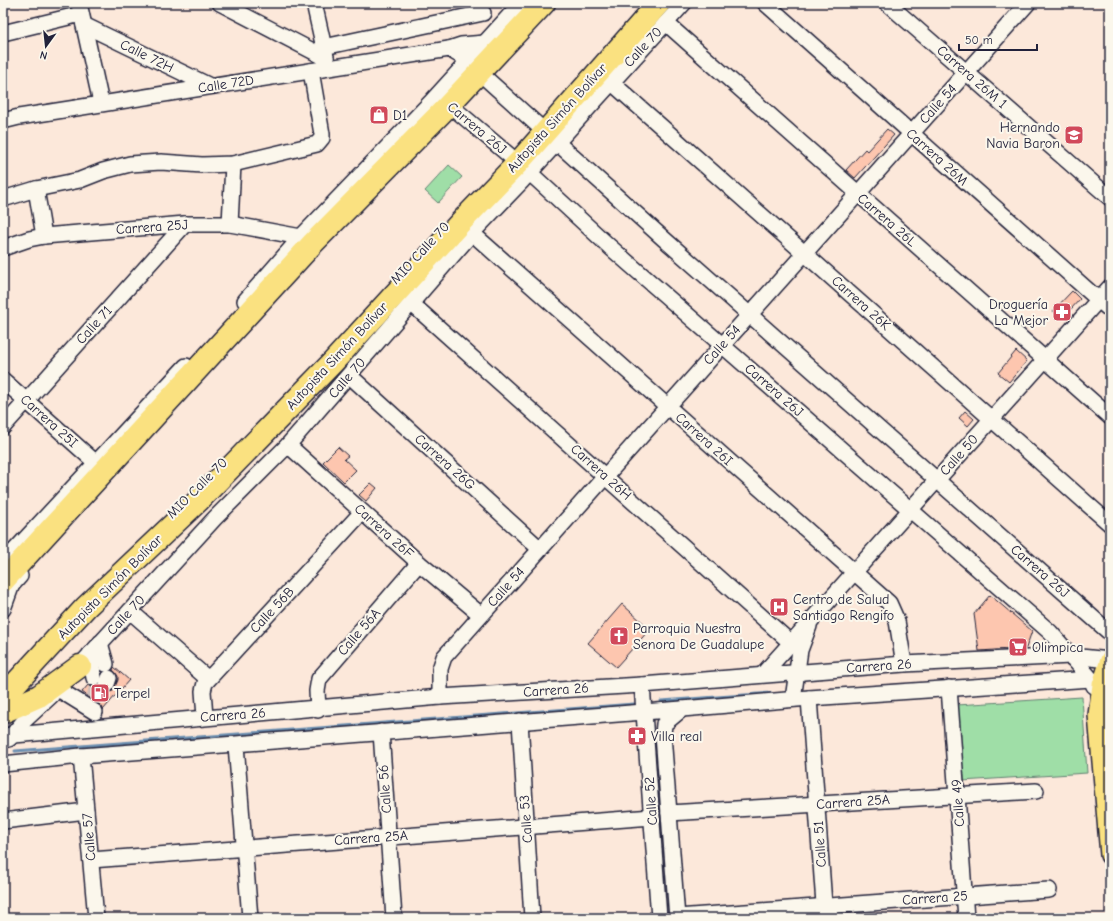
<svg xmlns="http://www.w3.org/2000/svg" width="1113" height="921" font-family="'Comic Neue',sans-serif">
	<rect width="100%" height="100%" fill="#fce8da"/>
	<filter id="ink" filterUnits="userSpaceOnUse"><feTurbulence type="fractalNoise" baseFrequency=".025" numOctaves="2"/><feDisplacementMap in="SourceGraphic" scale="8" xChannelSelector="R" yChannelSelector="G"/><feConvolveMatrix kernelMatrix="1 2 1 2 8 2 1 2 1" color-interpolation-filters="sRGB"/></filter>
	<g filter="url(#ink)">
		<g fill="#9fdea7" stroke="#608071">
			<polygon points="449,165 462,177 438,203 425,191"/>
			<polygon points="1082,697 1087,773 962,781 957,705"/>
		</g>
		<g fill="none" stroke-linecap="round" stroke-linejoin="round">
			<g stroke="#6c8fb1" stroke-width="3">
				<polyline points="661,701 771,693"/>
				<polyline points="15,751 634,704"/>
			</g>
		</g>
		<g fill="#fdc6af" stroke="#22223b">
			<polygon points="887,129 894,135 855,178 846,170 865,149 867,151"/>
			<polygon points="1072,291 1080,299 1062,319 1053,311"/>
			<polygon points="1016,351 1027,361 1009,382 998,373"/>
			<polygon points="965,411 974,419 968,426 959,418"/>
			<polygon points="338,447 348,456 344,459 356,470 344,482 323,462"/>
			<polygon points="371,483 377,488 366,501 359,495"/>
			<polygon points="990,595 1032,631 1026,648 979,651 974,614"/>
			<polygon points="622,604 650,629 616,667 588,643"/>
			<polygon points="114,667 129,680 103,710 100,705 82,692 88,685 91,687 98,686 105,693 113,691 118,680 118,676 113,670"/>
		</g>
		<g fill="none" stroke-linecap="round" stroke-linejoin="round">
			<polyline stroke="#d0c0ba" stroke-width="15" stroke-dasharray="15 8" stroke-linecap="butt" points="93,702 96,688 94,678"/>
			<g stroke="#22223b" stroke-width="18">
				<g id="minor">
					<polyline points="79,3 101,103"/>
					<polyline points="220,3 326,58"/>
					<polyline points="314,3 326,57"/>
					<polyline points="765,3 1110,310"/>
					<polyline points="887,3 1110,198"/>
					<polyline points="666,23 1110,417"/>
					<polyline points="84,25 210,86"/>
					<polyline points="3,33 81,14"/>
					<polyline points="324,47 483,13"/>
					<polyline points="449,49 461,56 664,239 1110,633"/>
					<polyline points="611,82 1110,524"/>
					<polyline points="438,95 530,173 610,247 1050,632 1091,679 1094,686"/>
					<polyline points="3,121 19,117 449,49 461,45 485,43"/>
					<polyline points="36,189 44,236"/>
					<polyline points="3,199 36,189 80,180 103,171 130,164 161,162 202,165 233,164 317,144 322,138 322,134 311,71"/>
					<polyline points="230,224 233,164"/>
					<polyline points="472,233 889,603 897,621 904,664"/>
					<polyline points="3,248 29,239 44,236 185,224 230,224 301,237"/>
					<polyline points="245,301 301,237 430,103 521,3"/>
					<polyline points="411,303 790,642"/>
					<polyline points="350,376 540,549"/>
					<polyline points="3,380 95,462"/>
					<polyline points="3,427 185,224"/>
					<polyline points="288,445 419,563 481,615"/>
					<polyline points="3,563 186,366"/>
					<polyline points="3,595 20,576"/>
					<polyline points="3,609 11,587"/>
					<polyline points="130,611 208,679"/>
					<polyline points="100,643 106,664"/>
					<polyline points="90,654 94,678"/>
					<polyline points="73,673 215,518 288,445 472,233 522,181 684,3"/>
					<polyline points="763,674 1110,287"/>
					<polyline points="107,684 109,678"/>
					<polyline points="642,685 659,918"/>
					<polyline points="949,688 966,918"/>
					<polyline points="58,689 95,712"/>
					<polyline points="440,697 440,669 444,657 1028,3"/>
					<polyline points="809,698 825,918"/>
					<polyline points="793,699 800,650 809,626"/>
					<polyline points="318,710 317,691 319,679 419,563"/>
					<polyline points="205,717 203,691 205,683 362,512"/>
					<polyline points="520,721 532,918"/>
					<polyline points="381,732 394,918"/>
					<polyline points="3,736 440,697 642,685 904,664 1071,656 1110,660"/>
					<polyline points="9,739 24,721 52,695"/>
					<polyline points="236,745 250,918"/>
					<polyline points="81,756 96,918"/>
					<polyline points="3,764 81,756 682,709 809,698 1091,679"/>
					<polyline points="669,813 1036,791"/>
					<polyline points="3,821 86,811"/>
					<polyline points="91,860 652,817"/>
					<polyline points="677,917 1049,890"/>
					<polyline points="677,918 663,735 664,724 682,709"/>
				</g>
			</g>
			<g stroke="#22223b" stroke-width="22">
				<polyline id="major" points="1110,660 1102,685 1098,715 1110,855"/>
			</g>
			<g stroke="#22223b" stroke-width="25">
				<g id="highway">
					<polyline points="3,581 313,243 442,112 544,3"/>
					<polyline points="3,697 86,607 198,501 333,362 461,222 518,163 659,3"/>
					<polyline points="3,712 39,696 80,666"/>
				</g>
			</g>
			<use href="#minor" stroke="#fbf7ec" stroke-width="15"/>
			<use href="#major" stroke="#fae180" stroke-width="19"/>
			<use href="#highway" stroke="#fae180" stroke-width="22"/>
		</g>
	</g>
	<defs>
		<g id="shop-square" transform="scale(1)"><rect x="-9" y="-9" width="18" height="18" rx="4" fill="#d1495b" stroke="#fbf7ec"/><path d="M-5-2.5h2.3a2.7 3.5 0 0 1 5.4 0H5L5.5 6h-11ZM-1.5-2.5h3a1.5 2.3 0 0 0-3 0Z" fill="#fff"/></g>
		<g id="school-square" transform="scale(1)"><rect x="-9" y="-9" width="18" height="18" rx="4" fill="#d1495b" stroke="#fbf7ec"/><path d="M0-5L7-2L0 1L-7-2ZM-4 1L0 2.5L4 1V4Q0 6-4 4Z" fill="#fff"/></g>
		<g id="pharmacy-square" transform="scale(1)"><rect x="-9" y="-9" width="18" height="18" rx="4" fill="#d1495b" stroke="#fbf7ec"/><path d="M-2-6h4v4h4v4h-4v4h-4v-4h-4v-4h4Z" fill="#fff"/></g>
		<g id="hospital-square" transform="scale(1)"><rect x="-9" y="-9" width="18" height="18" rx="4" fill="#d1495b" stroke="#fbf7ec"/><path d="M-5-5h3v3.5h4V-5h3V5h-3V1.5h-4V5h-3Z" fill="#fff"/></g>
		<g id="church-square" transform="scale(1)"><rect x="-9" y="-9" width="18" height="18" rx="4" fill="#d1495b" stroke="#fbf7ec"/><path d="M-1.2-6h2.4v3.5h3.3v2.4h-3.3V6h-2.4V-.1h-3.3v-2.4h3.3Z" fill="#fff"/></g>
		<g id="supermarket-square" transform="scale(1)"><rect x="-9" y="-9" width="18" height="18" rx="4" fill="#d1495b" stroke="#fbf7ec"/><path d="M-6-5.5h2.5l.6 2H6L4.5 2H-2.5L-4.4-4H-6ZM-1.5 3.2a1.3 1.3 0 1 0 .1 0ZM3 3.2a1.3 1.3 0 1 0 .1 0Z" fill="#fff"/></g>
		<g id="fuel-square" transform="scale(1)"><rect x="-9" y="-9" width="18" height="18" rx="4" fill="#d1495b" stroke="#fbf7ec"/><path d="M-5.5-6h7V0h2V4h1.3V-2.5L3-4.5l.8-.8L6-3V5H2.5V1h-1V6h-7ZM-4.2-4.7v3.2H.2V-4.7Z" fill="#fff"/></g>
	</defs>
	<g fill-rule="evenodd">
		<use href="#shop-square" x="379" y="115"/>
		<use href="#school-square" x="1074" y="135"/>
		<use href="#pharmacy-square" x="1062" y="312"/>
		<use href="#hospital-square" x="779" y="607"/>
		<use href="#church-square" x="619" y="636"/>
		<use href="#supermarket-square" x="1018" y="647"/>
		<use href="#fuel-square" x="100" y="693"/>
		<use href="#pharmacy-square" x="637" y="736"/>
	</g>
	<g text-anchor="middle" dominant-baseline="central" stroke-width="4" stroke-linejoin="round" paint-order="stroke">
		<g font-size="14" fill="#22223b" stroke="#fbf7ec">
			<text transform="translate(643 47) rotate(-47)">Calle 70</text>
			<text transform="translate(147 56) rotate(26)">Calle 72H</text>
			<text transform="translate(972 77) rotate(41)">Carrera 26M 1</text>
			<text transform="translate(226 84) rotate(-9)">Calle 72D</text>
			<text transform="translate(938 104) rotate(-48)">Calle 54</text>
			<text transform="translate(557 118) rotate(-48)">Autopista Simón Bolívar</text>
			<text transform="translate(477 128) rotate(40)">Carrera 26J</text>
			<text transform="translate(937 157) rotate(42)">Carrera 26M</text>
			<text transform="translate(887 220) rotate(41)">Carrera 26L</text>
			<text transform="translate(152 227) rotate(-4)">Carrera 25J</text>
			<text transform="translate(420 253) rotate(-47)">MIO Calle 70</text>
			<text transform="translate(861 303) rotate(42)">Carrera 26K</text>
			<text transform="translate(94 325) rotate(-48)">Calle 71</text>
			<text transform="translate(722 345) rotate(-48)">Calle 54</text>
			<text transform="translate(337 356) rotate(-47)">Autopista Simón Bolívar</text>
			<text transform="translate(347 378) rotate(-49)">Calle 70</text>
			<text transform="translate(774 390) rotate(41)">Carrera 26J</text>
			<text transform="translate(49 421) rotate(42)">Carrera 25I</text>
			<text transform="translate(704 439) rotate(42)">Carrera 26I</text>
			<text transform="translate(959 455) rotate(-48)">Calle 50</text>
			<text transform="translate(445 462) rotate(42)">Carrera 26G</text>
			<text transform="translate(601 472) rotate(42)">Carrera 26H</text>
			<text transform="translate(197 488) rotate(-45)">MIO Calle 70</text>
			<text transform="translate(384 531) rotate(42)">Carrera 26F</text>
			<text transform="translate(1040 571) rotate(41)">Carrera 26J</text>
			<text transform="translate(110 587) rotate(-45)">Autopista Simón Bolívar</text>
			<text transform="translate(506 587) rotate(-48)">Calle 54</text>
			<text transform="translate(272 610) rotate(-47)">Calle 56B</text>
			<text transform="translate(126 615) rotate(-47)">Calle 70</text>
			<text transform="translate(359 632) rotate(-49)">Calle 56A</text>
			<text transform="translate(879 666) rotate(-4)">Carrera 26</text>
			<text transform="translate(556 690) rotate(-4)">Carrera 26</text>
			<text transform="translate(233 715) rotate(-4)">Carrera 26</text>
			<text transform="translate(385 789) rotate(-94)">Calle 56</text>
			<text transform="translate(651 801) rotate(-94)">Calle 52</text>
			<text transform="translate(853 802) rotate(-4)">Carrera 25A</text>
			<text transform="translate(958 803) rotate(-94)">Calle 49</text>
			<text transform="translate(526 819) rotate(-94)">Calle 53</text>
			<text transform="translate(89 837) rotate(-95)">Calle 57</text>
			<text transform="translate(371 838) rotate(-4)">Carrera 25A</text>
			<text transform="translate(820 844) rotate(-94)">Calle 51</text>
			<text transform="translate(935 898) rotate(-4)">Carrera 25</text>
		</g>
		<g font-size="14" fill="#22223b" stroke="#fbf7ec" text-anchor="start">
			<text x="393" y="115">D1</text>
			<text x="1060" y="127" text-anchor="end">Hernando<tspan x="1060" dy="16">Navia Baron</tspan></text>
			<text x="1048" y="304" text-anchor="end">Droguería<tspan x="1048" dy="16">La Mejor</tspan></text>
			<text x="793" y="599">Centro de Salud<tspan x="793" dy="16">Santiago Rengifo</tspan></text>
			<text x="633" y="628">Parroquia Nuestra<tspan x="633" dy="16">Senora De Guadalupe</tspan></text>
			<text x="1032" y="647">Olimpica</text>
			<text x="114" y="693">Terpel</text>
			<text x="651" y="736">Villa real</text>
		</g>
	</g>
	<rect width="1113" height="921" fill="none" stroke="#fbf7ec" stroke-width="16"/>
	<rect x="8" y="8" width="1097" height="905" fill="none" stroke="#22223b" stroke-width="1.5" filter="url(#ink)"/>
	<g transform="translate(46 46) rotate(195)" stroke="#fbf7ec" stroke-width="3" paint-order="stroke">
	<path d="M0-3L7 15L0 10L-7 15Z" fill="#22223b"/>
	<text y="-6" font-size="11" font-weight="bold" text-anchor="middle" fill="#22223b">N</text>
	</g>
	<path d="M959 44v6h78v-6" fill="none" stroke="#22223b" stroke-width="2"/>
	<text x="965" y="44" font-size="12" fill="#22223b" stroke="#fbf7ec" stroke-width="3" paint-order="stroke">50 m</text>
</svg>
